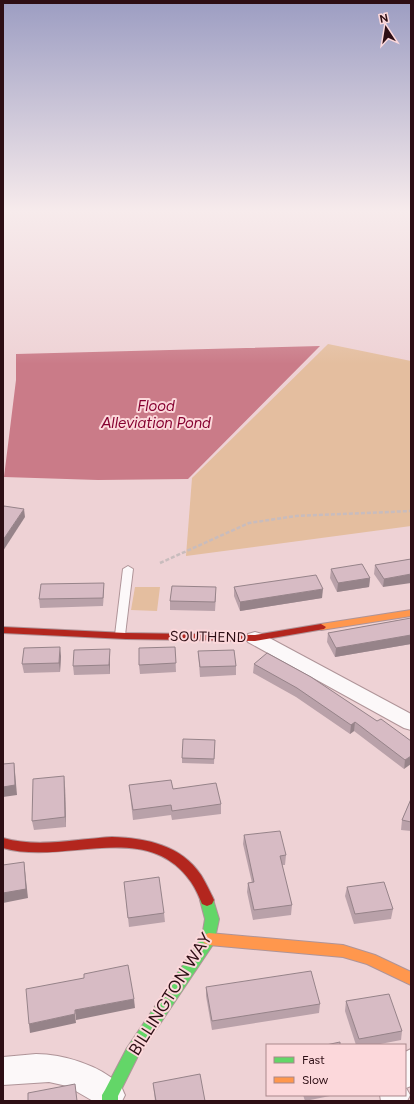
<svg xmlns="http://www.w3.org/2000/svg" width="414" height="1104" font-family="Figtree,sans-serif">
	<rect width="100%" height="100%" fill="#eed2d5"/>
	<g fill="#e4be9f">
		<polygon points="328,344 411,361 411,526 186,556 192,478"/>
		<polygon points="135,587 160,587 157,611 131,610"/>
	</g>
	<polygon fill="#ca7b88" points="320,346 188,479 98,480 4,477 16,380 16,354"/>
	<g fill="none" stroke-linecap="round" stroke-linejoin="round">
		<g stroke="#af9498" stroke-width="2">
			<polygon id="lane" points="128,566 133,569 125,635 124,637 116,637 115,635 123,569"/>
		</g>
		<g stroke="#af9498" stroke-width="2">
			<g id="street">
				<polygon points="255,632 262,634 411,714 411,730 404,728 248,642 246,638 248,634"/>
				<polygon points="411,1049 411,1086 406,1088 410,1095 407,1101 381,1101 380,1095 405,1095 405,1052"/>
				<path d="M36,1054C63,1054 99,1065 119,1084C122,1086 123,1092 125,1095L122,1101H93L67,1086L49,1082L3,1085V1057Z"/>
			</g>
		</g>
		<g stroke="#af9498" stroke-width="2">
			<polygon id="fast" points="207,894 212,896 219,919 214,943 137,1058 118,1096 118,1101 102,1101 102,1095 105,1090 127,1048 202,937 205,919 200,900 202,896"/>
		</g>
		<g stroke="#af9498" stroke-width="2">
			<g id="slow">
				<polygon points="411,610 411,616 321,630 316,627 321,624"/>
				<polygon points="209,933 343,945 375,955 411,972 411,985 367,964 343,957 209,945 204,943 202,939 204,935"/>
			</g>
		</g>
		<g stroke="#af9498" stroke-width="2">
			<g id="jam">
				<polygon points="321,624 326,627 324,629 255,641 126,639 3,633 3,627 126,633 255,635"/>
				<path d="M112,837C146,838 181,845 201,875C206,883 210,892 214,900L212,904L207,906L202,904C199,897 196,889 191,882C147,818 65,866 3,848V838C38,848 76,839 112,837Z"/>
			</g>
		</g>
		<polyline stroke="#c8bcbd" stroke-width="2.5" stroke-dasharray="4 2" stroke-linecap="butt" points="160,563 249,523 296,516 411,511"/>
		<use href="#lane" fill="#fcf8f9" fill-rule="evenodd"/>
		<use href="#street" fill="#fcf8f9" fill-rule="evenodd"/>
		<use href="#fast" fill="#63d668" fill-rule="evenodd"/>
		<use href="#slow" fill="#ff974d" fill-rule="evenodd"/>
		<use href="#jam" fill="#b3261e" fill-rule="evenodd"/>
	</g>
	<g fill="#b9a1a9">
		<polygon points="411,559 383,587 374,574 375,565"/>
		<polygon points="331,569 370,578 369,587 337,592 330,578"/>
		<polygon points="104,583 104,592 103,606 40,608 39,599"/>
		<polygon points="234,587 322,598 240,611 234,596"/>
		<polygon points="216,596 215,611 170,610 170,601"/>
		<polygon points="411,618 411,644 335,657 327,642 328,633"/>
		<polygon points="175,647 176,672 140,674 139,665"/>
		<polygon points="198,651 236,666 236,675 200,677"/>
		<polygon points="61,656 60,672 24,673 22,664"/>
		<polygon points="110,658 110,674 74,675 73,666"/>
		<polygon points="254,664 377,721 411,741 404,769 354,731 350,734 296,697 253,673"/>
		<polygon points="215,740 214,764 182,763 182,758"/>
		<polygon points="129,785 173,789 221,804 221,814 172,820 171,815 133,820"/>
		<polygon points="65,786 66,827 34,830 32,821"/>
		<polygon points="411,799 411,831 401,830 402,820"/>
		<polygon points="244,835 286,855 285,865 282,865 292,905 291,915 253,920 247,892 248,883 252,883 243,844"/>
		<polygon points="124,882 164,913 165,922 129,927"/>
		<polygon points="347,887 393,909 391,919 354,924 345,896"/>
		<polygon points="206,987 320,1004 319,1013 212,1030 206,996"/>
		<polygon points="346,1001 402,1031 401,1040 375,1045 356,1045 345,1011"/>
		<polygon points="153,1083 205,1101 155,1101"/>
		<polygon points="303,1095 335,1095 305,1101"/>
	</g>
	<g fill="#968389">
		<polygon points="24,509 25,517 3,551 3,540"/>
		<polygon points="411,574 411,583 383,587 384,579"/>
		<polygon points="370,578 369,587 337,592 338,583"/>
		<polygon points="323,589 322,598 240,611 240,602"/>
		<polygon points="411,635 411,644 335,657 336,648"/>
		<polygon points="60,647 61,656 60,672 59,663"/>
		<polygon points="110,649 110,674 109,665"/>
		<polygon points="355,722 354,731 350,734 351,725"/>
		<polygon points="411,756 411,764 404,769 405,760"/>
		<polygon points="14,763 15,772 17,795 3,797 3,787"/>
		<polygon points="64,776 65,786 66,827 65,817"/>
		<polygon points="24,862 28,898 3,903 3,893"/>
		<polygon points="134,999 135,1008 76,1020 75,1010"/>
		<polygon points="75,1014 76,1023 30,1033 29,1024"/>
	</g>
	<g fill="#d7bbc4" stroke="#968389">
		<polygon points="4,506 24,509 3,540 3,509"/>
		<polygon points="411,559 411,574 384,579 375,565"/>
		<polygon points="362,564 370,578 338,583 331,569"/>
		<polygon points="316,575 323,589 240,602 234,587"/>
		<polygon points="104,583 103,598 39,599 41,584"/>
		<polygon points="172,586 216,587 215,602 170,601"/>
		<polygon points="411,618 411,635 336,648 328,633"/>
		<polygon points="60,647 59,663 22,664 24,648"/>
		<polygon points="175,647 176,663 139,665 139,648"/>
		<polygon points="110,649 109,665 73,666 74,650"/>
		<polygon points="234,650 236,666 200,667 198,651"/>
		<polygon points="267,653 311,677 377,721 381,719 411,741 411,756 405,760 355,722 351,725 297,688 254,664"/>
		<polygon points="183,739 215,740 214,759 182,758"/>
		<polygon points="14,763 15,785 3,787 3,764"/>
		<polygon points="64,776 65,817 32,821 33,779"/>
		<polygon points="171,780 173,789 216,783 221,804 172,811 171,805 133,810 129,785"/>
		<polygon points="411,799 411,822 402,820"/>
		<polygon points="280,831 286,855 280,856 292,905 254,910 248,883 254,882 244,835"/>
		<polygon points="24,862 26,889 3,893 3,865"/>
		<polygon points="159,877 164,913 128,918 124,882"/>
		<polygon points="384,882 393,909 355,914 347,887"/>
		<polygon points="128,965 134,999 75,1010 75,1014 29,1024 26,989 84,978 84,974"/>
		<polygon points="311,971 320,1004 212,1021 206,987"/>
		<polygon points="389,994 402,1031 359,1039 346,1001"/>
		<polygon points="340,1042 340,1045 326,1045"/>
		<polygon points="200,1074 205,1101 156,1101 153,1083"/>
		<polygon points="75,1084 77,1101 28,1101 28,1093"/>
	</g>
	<linearGradient id="sky" x2="0" y2="1"><stop stop-color="#9c9dc2"/><stop offset="0.58" stop-color="#f7ebec"/><stop offset="1" stop-color="#f7ebec" stop-opacity="0"/></linearGradient>
	<rect width="414" height="364" fill="url(#sky)"/>
	<g text-anchor="middle" dominant-baseline="central" stroke-width="4" stroke-linejoin="round" paint-order="stroke">
		<g font-size="14" fill="#2d0e14" stroke="#fcd8db">
			<text transform="translate(208 637) rotate(1)">SOUTHEND</text>
		</g>
		<g font-size="15" font-style="italic" fill="#860030" stroke="#fcd8db">
			<text x="156" y="406">Flood<tspan x="156" dy="17">Alleviation Pond</tspan></text>
		</g>
		<g font-size="17" fill="#2d0e14" stroke="#fcd8db">
			<text transform="translate(170 994) rotate(-58)">BILLINGTON WAY</text>
		</g>
	</g>
	<rect width="414" height="1104" fill="none" stroke="#2d0e14" stroke-width="8"/>
	<rect x="266" y="1044" width="140" height="52" fill="#fcd8db" stroke="#a9878b"/>
	<rect x="274" y="1057" width="20" height="6" fill="#63d668" stroke="#a9878b"/>
	<text x="302" y="1064" font-size="12" fill="#2d0e14">Fast</text>
	<rect x="274" y="1077" width="20" height="6" fill="#ff974d" stroke="#a9878b"/>
	<text x="302" y="1084" font-size="12" fill="#2d0e14">Slow</text>
	<g transform="translate(386 28) rotate(348)" stroke="#fcd8db" stroke-width="3" paint-order="stroke">
	<path d="M0-3L7 15L0 10L-7 15Z" fill="#2d0e14"/>
	<text y="-6" font-size="11" font-weight="bold" text-anchor="middle" fill="#2d0e14">N</text>
	</g>
</svg>
